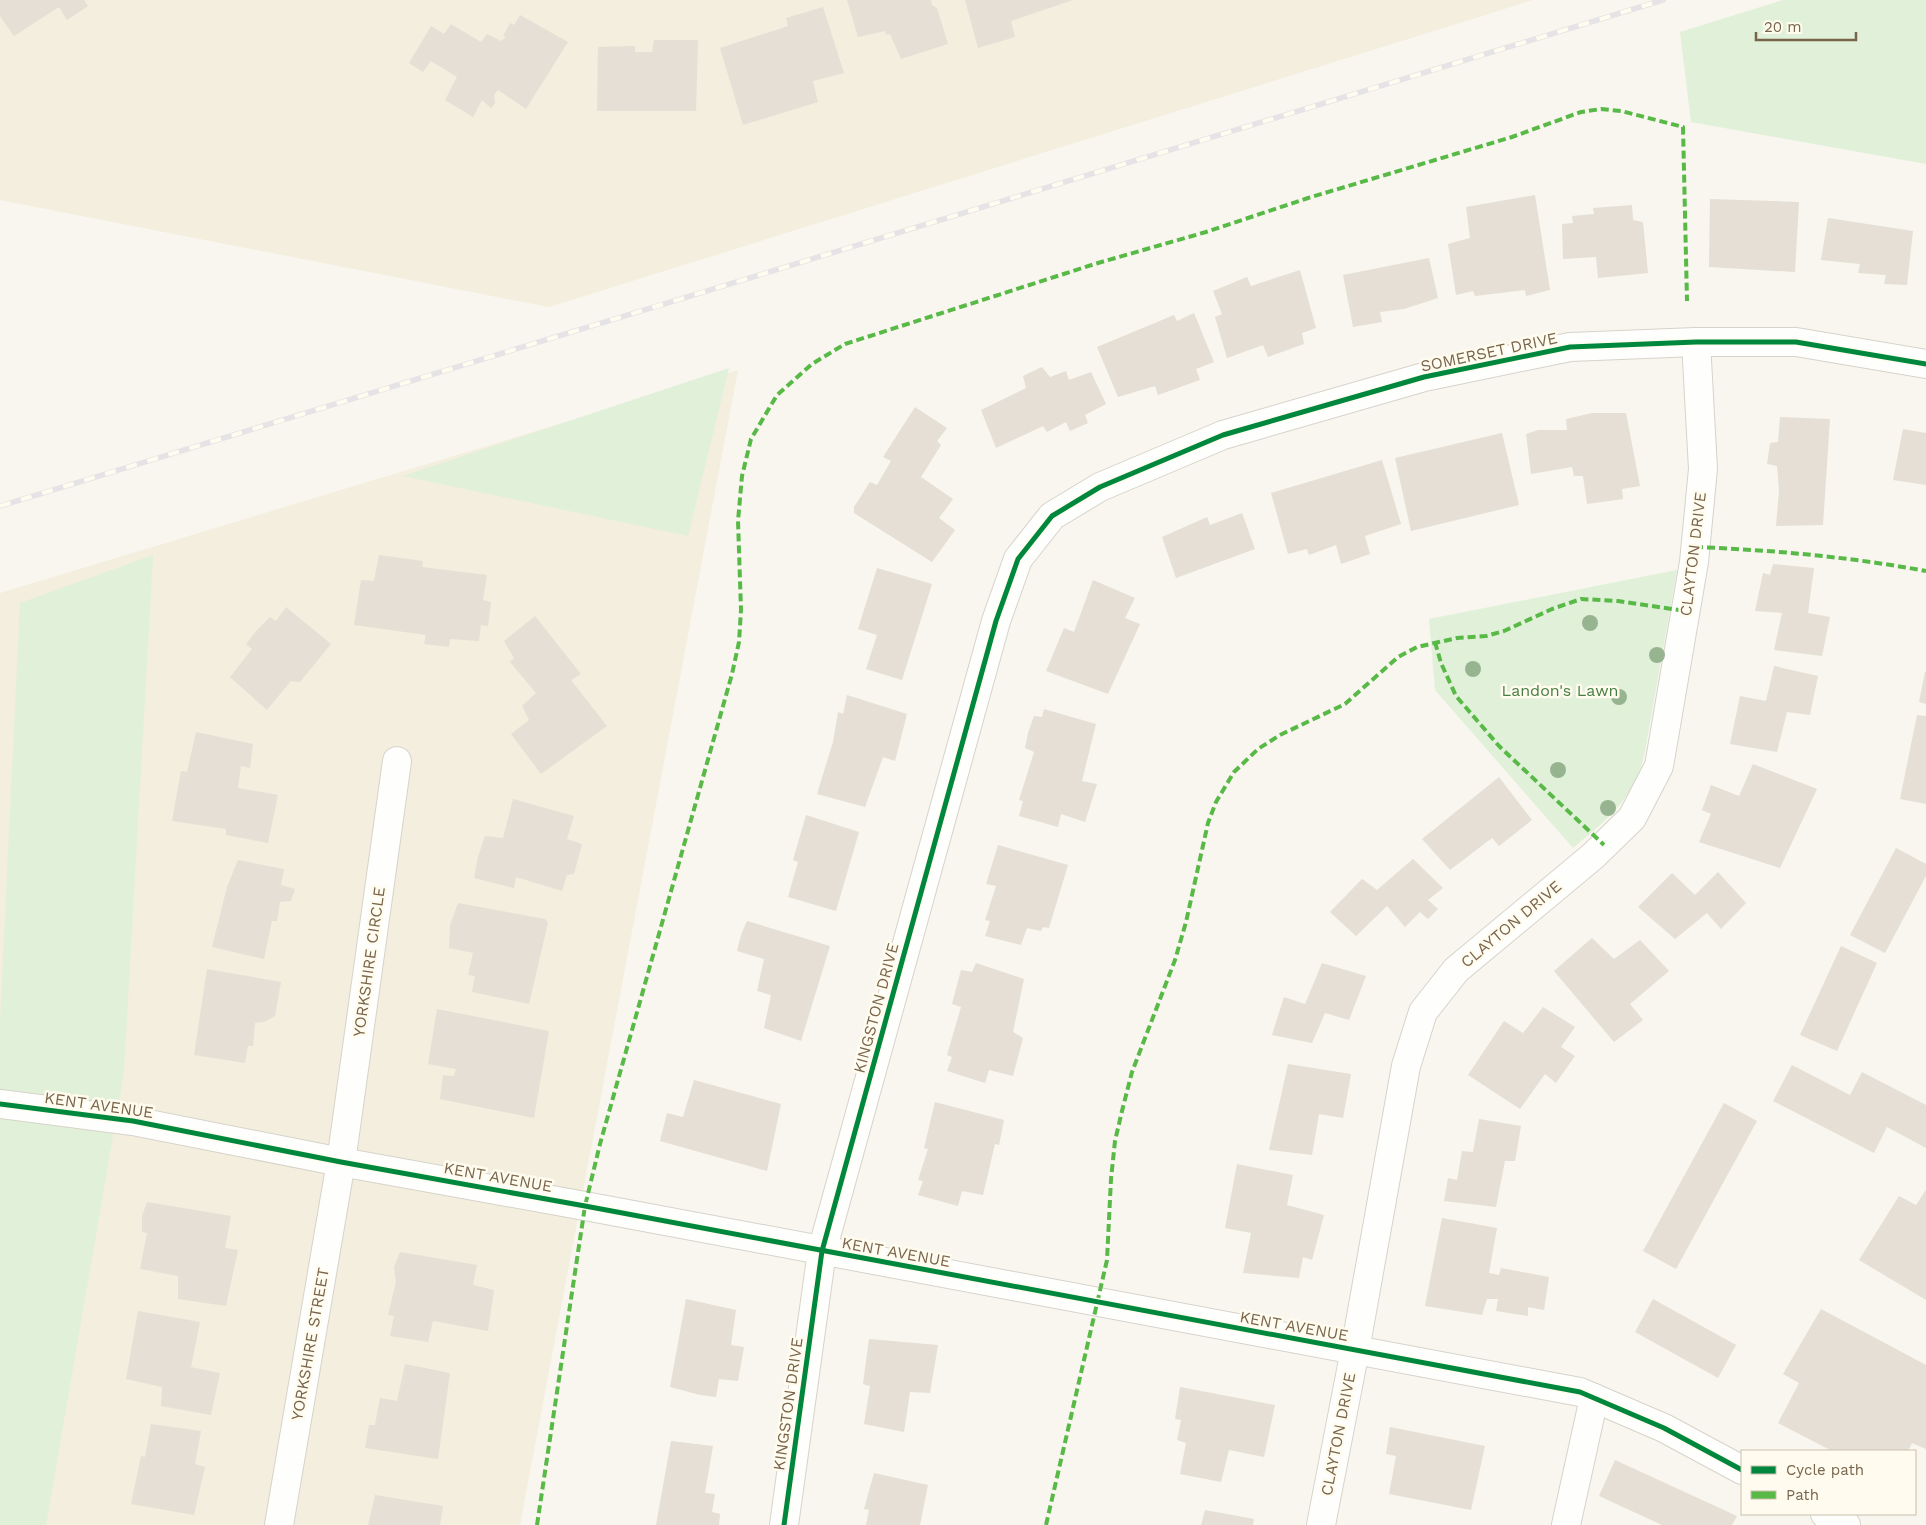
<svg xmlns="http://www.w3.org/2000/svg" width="1926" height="1525" font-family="'Work Sans',sans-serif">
	<rect width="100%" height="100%" fill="#f8f6ee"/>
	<g fill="#f3eede">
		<polygon points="0,0 1533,0 549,307 0,200"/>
		<polygon points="738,370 520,1525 0,1525 0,593"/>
	</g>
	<g fill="#e1f0d8">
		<polygon points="1783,0 1926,0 1926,164 1691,122 1680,32"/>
		<polygon points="729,368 688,536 403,476"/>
		<polygon points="153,555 124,1072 46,1525 0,1525 0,1021 20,603"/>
		<path d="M1677,570L1645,751C1643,758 1642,766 1639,773C1627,805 1598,827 1573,848L1435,690L1429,619Z"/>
	</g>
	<g fill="#e5dfd5">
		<polygon points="0,0 84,0 88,6 67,20 59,7 14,36 0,16"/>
		<polygon points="847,0 931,0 932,5 937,8 948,44 901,59 890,34 886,35 885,31 858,37"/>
		<polygon points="965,0 1073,0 1011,21 1015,37 978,48"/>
		<polygon points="823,7 844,73 813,81 818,102 743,125 720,48 788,26 786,18"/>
		<polygon points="520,15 568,42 526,109 498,90 494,95 495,103 491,108 482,100 473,117 445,100 457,77 431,61 423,72 409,63 431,26 444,34 451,24 481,42 487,34 501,41 506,37 503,36 510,23 514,25"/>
		<polygon points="654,40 698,40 696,111 597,111 598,47 635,46 635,52 652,52"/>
		<polygon points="1535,195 1550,290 1526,296 1525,290 1475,296 1473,291 1456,295 1448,244 1470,238 1466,207"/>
		<polygon points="1710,199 1799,202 1795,272 1709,267"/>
		<polygon points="1632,205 1633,220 1643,222 1648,273 1598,278 1596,257 1563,259 1562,224 1573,223 1572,216 1594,214 1593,208"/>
		<polygon points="1828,218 1913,231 1907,285 1884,284 1886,275 1858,273 1860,264 1821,260"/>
		<polygon points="1429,258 1438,298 1404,309 1380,312 1382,322 1353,327 1343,275"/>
		<polygon points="1300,270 1316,328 1302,333 1304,344 1268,357 1263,345 1227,358 1215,317 1222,314 1213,291 1247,277 1251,286"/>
		<polygon points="1194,313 1214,362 1196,369 1200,380 1158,395 1155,386 1118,397 1097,347 1174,315 1177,321"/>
		<polygon points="1042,367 1050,377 1066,371 1069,380 1091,372 1106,404 1085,415 1088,423 1070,431 1066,422 1047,432 1043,426 996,448 981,410 1026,388 1023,376"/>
		<polygon points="915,407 947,428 937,441 941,445 921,477 953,499 939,518 955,530 932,562 854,513 854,507 870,482 877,485 891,461 883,457"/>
		<polygon points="1592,413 1626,413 1640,486 1622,489 1623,499 1587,504 1583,476 1574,476 1572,467 1531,474 1526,434 1538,430 1567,430 1566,419"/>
		<polygon points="1780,417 1830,419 1823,525 1776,526 1779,491 1777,466 1767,464 1770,443 1778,442"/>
		<polygon points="1903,429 1926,433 1926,485 1893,480"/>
		<polygon points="1502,433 1519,505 1411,531 1395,458"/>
		<polygon points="1382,460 1401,524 1365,536 1370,554 1341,564 1336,545 1309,555 1307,549 1288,554 1271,493"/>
		<polygon points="1242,513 1255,549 1176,578 1162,537 1207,517 1210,525"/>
		<polygon points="379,555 423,561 422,567 487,575 483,600 491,602 488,626 481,625 479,641 450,639 449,647 424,644 426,635 354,625 361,580 374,581"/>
		<polygon points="1773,564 1814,568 1808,613 1830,617 1822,656 1774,650 1782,613 1755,611 1763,573 1770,575"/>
		<polygon points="877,568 932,584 902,680 866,669 877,635 858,629"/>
		<polygon points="1093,580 1135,598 1125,618 1140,624 1108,694 1046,671 1064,628 1074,632"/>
		<polygon points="286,607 331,644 300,682 291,681 267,710 230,677 252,649 246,644 257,630 270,617 276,621"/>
		<polygon points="535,616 581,674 571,680 607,726 541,774 511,734 529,720 522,706 536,693 510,662 514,658 504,641"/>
		<polygon points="1774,666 1818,676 1810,715 1787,712 1777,752 1730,744 1740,696 1766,701"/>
		<polygon points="1925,672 1926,672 1926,704 1919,702"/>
		<polygon points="847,695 907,714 895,761 883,757 865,807 817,794 833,742 838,712 843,714"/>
		<polygon points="1044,709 1096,724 1082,781 1097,784 1085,822 1061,814 1058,827 1019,816 1023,801 1019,800 1034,752 1025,748 1028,733 1034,716 1042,717"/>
		<polygon points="1917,715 1926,716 1926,804 1900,799"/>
		<polygon points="196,732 253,744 250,768 241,766 238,788 278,795 268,843 226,835 226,829 172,821 181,771 187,772"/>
		<polygon points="1753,764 1817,789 1780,868 1699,842 1711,814 1702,810 1711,785 1739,796"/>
		<polygon points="1499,777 1532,820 1499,846 1492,838 1450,870 1422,839"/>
		<polygon points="513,799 574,816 567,839 582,844 574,874 567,875 562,891 516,877 514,888 474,878 478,857 485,836 503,838"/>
		<polygon points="806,815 859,832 836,911 788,897 798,862 793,860"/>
		<polygon points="998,845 1068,865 1049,928 1043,927 1041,931 1027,928 1021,945 985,936 990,921 985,920 996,886 986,884"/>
		<polygon points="1896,848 1926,864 1926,876 1885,953 1850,935"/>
		<polygon points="1413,859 1443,888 1428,900 1438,909 1428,919 1420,912 1405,927 1387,906 1356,936 1330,912 1362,879 1377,890"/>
		<polygon points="238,860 284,869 281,885 295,889 291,901 280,902 277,921 272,921 264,959 212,947 227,887"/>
		<polygon points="1718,872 1746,903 1721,929 1707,913 1675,939 1638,907 1672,873 1695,895"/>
		<polygon points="458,903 545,919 548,923 529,1004 472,992 475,976 468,975 473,953 449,948 450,925"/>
		<polygon points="747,921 830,946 801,1041 764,1028 771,995 757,991 764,959 737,951 741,935"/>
		<polygon points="1592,938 1614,959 1640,940 1669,971 1630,1004 1643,1020 1614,1042 1554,971"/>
		<polygon points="1841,946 1877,963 1837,1051 1800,1035"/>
		<polygon points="976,963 1024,979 1013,1032 1023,1038 1013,1076 989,1070 985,1083 947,1071 952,1057 947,1055 961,1007 952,1004 961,970 972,972"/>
		<polygon points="1322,963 1366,976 1349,1020 1325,1013 1312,1043 1272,1035 1284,997 1305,1004"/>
		<polygon points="207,969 281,982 275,1016 264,1022 255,1023 253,1046 248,1046 245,1063 194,1055"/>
		<polygon points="1543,1007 1575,1027 1561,1047 1575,1056 1556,1083 1545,1074 1520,1109 1468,1075 1504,1021 1523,1033"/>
		<polygon points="437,1009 549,1031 534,1118 440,1099 443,1075 454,1076 456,1069 428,1064"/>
		<polygon points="1288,1064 1351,1074 1343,1118 1319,1114 1312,1155 1269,1150"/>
		<polygon points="1792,1065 1850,1095 1862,1072 1926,1105 1926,1148 1887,1127 1874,1153 1773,1101"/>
		<polygon points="694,1080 781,1104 767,1171 660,1141 667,1113 683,1117"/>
		<polygon points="935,1102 1004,1120 999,1145 995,1144 983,1195 962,1191 958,1206 918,1195 923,1181 918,1180 928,1149 924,1148"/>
		<polygon points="1724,1103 1757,1121 1676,1269 1643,1251"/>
		<polygon points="1479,1119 1521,1126 1515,1161 1505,1161 1496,1207 1444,1201 1448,1178 1457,1180 1462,1151 1473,1152"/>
		<polygon points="1237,1164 1293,1175 1287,1205 1324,1215 1312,1260 1303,1257 1299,1278 1243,1273 1251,1233 1225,1228"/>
		<polygon points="1926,1190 1926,1300 1859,1260 1899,1196 1916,1205"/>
		<polygon points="147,1202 231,1216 225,1248 238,1250 226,1306 178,1299 178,1276 140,1269 147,1233 142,1232 142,1216"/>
		<polygon points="1442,1218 1497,1228 1489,1273 1499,1275 1501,1268 1549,1277 1544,1310 1528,1307 1528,1316 1496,1311 1498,1299 1487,1299 1482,1315 1425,1306"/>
		<polygon points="400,1252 477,1265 473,1285 494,1290 488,1331 433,1321 428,1342 390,1336 394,1316 388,1315 396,1282 394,1267"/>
		<polygon points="686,1299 736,1310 731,1345 744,1347 738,1381 719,1379 716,1397 700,1395 670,1387"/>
		<polygon points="1653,1299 1736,1345 1718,1378 1635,1332"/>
		<polygon points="1821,1309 1926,1365 1926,1449 1912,1443 1908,1451 1832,1451 1778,1423 1799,1383 1783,1374"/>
		<polygon points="138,1311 200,1322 191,1367 220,1373 211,1415 161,1406 162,1387 126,1379"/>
		<polygon points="869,1339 938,1345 930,1393 910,1392 904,1432 864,1424 870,1386 863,1384"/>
		<polygon points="405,1364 450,1373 438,1459 365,1448 369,1425 375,1425 380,1398 397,1401"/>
		<polygon points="1180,1387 1275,1405 1264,1457 1229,1450 1221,1482 1180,1474 1186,1443 1177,1440 1181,1420 1175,1419"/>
		<polygon points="151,1424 201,1431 195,1464 205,1467 194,1515 131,1504 141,1456 145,1457"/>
		<polygon points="1390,1427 1485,1446 1471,1510 1389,1494 1396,1456 1386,1454"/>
		<polygon points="671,1441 713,1446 705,1493 715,1494 712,1512 720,1514 719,1525 656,1525"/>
		<polygon points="1615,1460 1737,1516 1732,1525 1662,1525 1599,1496"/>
		<polygon points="874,1473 928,1485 920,1525 866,1525 869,1510 864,1509"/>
		<polygon points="375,1495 443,1506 440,1525 368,1525"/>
		<polygon points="1205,1510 1254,1519 1253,1525 1201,1525"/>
	</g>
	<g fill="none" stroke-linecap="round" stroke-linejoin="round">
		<g stroke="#d7d3cb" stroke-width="30">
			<g id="minor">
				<polyline points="0,1104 133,1121 341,1162 585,1206 1580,1392 1664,1428 1742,1470"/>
				<polyline points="1825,1514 1846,1525"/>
				<polyline points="279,1525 341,1162 397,761"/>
				<polyline points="784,1525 822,1251 996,621 1018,559 1052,516 1100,487 1223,435 1424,377 1570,347 1696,342 1796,342 1926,364"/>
				<polyline points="1321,1525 1355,1350 1406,1066 1423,1012 1456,970 1593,856 1632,818 1659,766 1694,562 1703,469 1696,342"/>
				<polyline points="1566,1525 1594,1398"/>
			</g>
		</g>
		<use href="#minor" stroke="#fefefc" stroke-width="28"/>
		<g stroke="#e6e3e6" stroke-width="5.5">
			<polyline id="rail" points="0,506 1663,0"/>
		</g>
		<use href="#rail" stroke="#fffcef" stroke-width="4" stroke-dasharray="11" stroke-linecap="butt"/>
		<g stroke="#58b947" stroke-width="4" stroke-dasharray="8 4" stroke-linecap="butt">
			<path d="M1695,547C1773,550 1850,557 1926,571"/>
			<polyline points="1435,642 1441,663 1456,696 1499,746 1604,845"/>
			<polyline points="537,1525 585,1206 600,1144 732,674 739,642 741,610 738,521 742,476 751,439 777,395 812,364 845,344 1098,263 1206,232 1308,198 1512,137 1581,112 1601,109 1621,111 1683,127 1687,301"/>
			<polyline points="1046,1525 1107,1260 1111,1179 1115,1141 1122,1111 1132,1072 1175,960 1186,922 1208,823 1216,802 1234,772 1258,749 1280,735 1345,704 1398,657 1417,647 1457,638 1486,636 1504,631 1552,609 1581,599 1618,601 1686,611"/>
		</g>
		<g stroke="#fffcef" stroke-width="8">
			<g id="cycleway">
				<polyline points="0,1104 133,1121 341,1162 585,1206 1580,1392 1664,1428 1742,1470"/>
				<polyline points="784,1525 822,1251 996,621 1018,559 1052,516 1100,487 1223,435 1424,377 1570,347 1696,342 1796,342 1926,364"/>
			</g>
		</g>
		<use href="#cycleway" stroke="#00873e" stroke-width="5"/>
	</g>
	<g fill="#97b490">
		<circle cx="1590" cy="623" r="8"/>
		<circle cx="1657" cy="655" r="8"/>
		<circle cx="1473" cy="669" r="8"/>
		<circle cx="1619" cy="697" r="8"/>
		<circle cx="1558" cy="770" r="8"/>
		<circle cx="1608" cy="808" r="8"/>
	</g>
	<g text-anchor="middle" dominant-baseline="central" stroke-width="5" stroke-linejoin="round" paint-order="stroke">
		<g font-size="16" fill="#78644b" stroke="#fffcef">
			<text transform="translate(1489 352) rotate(-12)">SOMERSET DRIVE</text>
			<text transform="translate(1693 554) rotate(-83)">CLAYTON DRIVE</text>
			<text transform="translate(1511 924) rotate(-40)">CLAYTON DRIVE</text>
			<text transform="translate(369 962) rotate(-82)">YORKSHIRE CIRCLE</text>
			<text transform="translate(876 1008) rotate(-75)">KINGSTON DRIVE</text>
			<text transform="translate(99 1105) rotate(8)">KENT AVENUE</text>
			<text transform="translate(498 1177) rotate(10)">KENT AVENUE</text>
			<text transform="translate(896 1252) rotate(10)">KENT AVENUE</text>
			<text transform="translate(1294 1326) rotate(10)">KENT AVENUE</text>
			<text transform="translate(310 1344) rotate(-80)">YORKSHIRE STREET</text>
			<text transform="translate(788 1404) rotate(-82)">KINGSTON DRIVE</text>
			<text transform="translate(1338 1434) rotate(-79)">CLAYTON DRIVE</text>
		</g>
		<g font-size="16" fill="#487e43" stroke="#fffcef">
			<text x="1560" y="690">Landon's Lawn</text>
		</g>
	</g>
	<rect x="1741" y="1450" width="175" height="65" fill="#fffcef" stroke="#c9bfad"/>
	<rect x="1751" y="1466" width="25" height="8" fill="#00873e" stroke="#c9bfad"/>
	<text x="1786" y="1475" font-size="15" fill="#78644b">Cycle path</text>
	<rect x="1751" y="1491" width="25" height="8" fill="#58b947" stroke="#c9bfad"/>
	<text x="1786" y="1500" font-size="15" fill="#78644b">Path</text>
	<path d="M1756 32v8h100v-8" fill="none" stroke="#78644b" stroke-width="2.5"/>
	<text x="1764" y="32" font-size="15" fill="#78644b" stroke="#fffcef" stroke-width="4" paint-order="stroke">20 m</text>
</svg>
